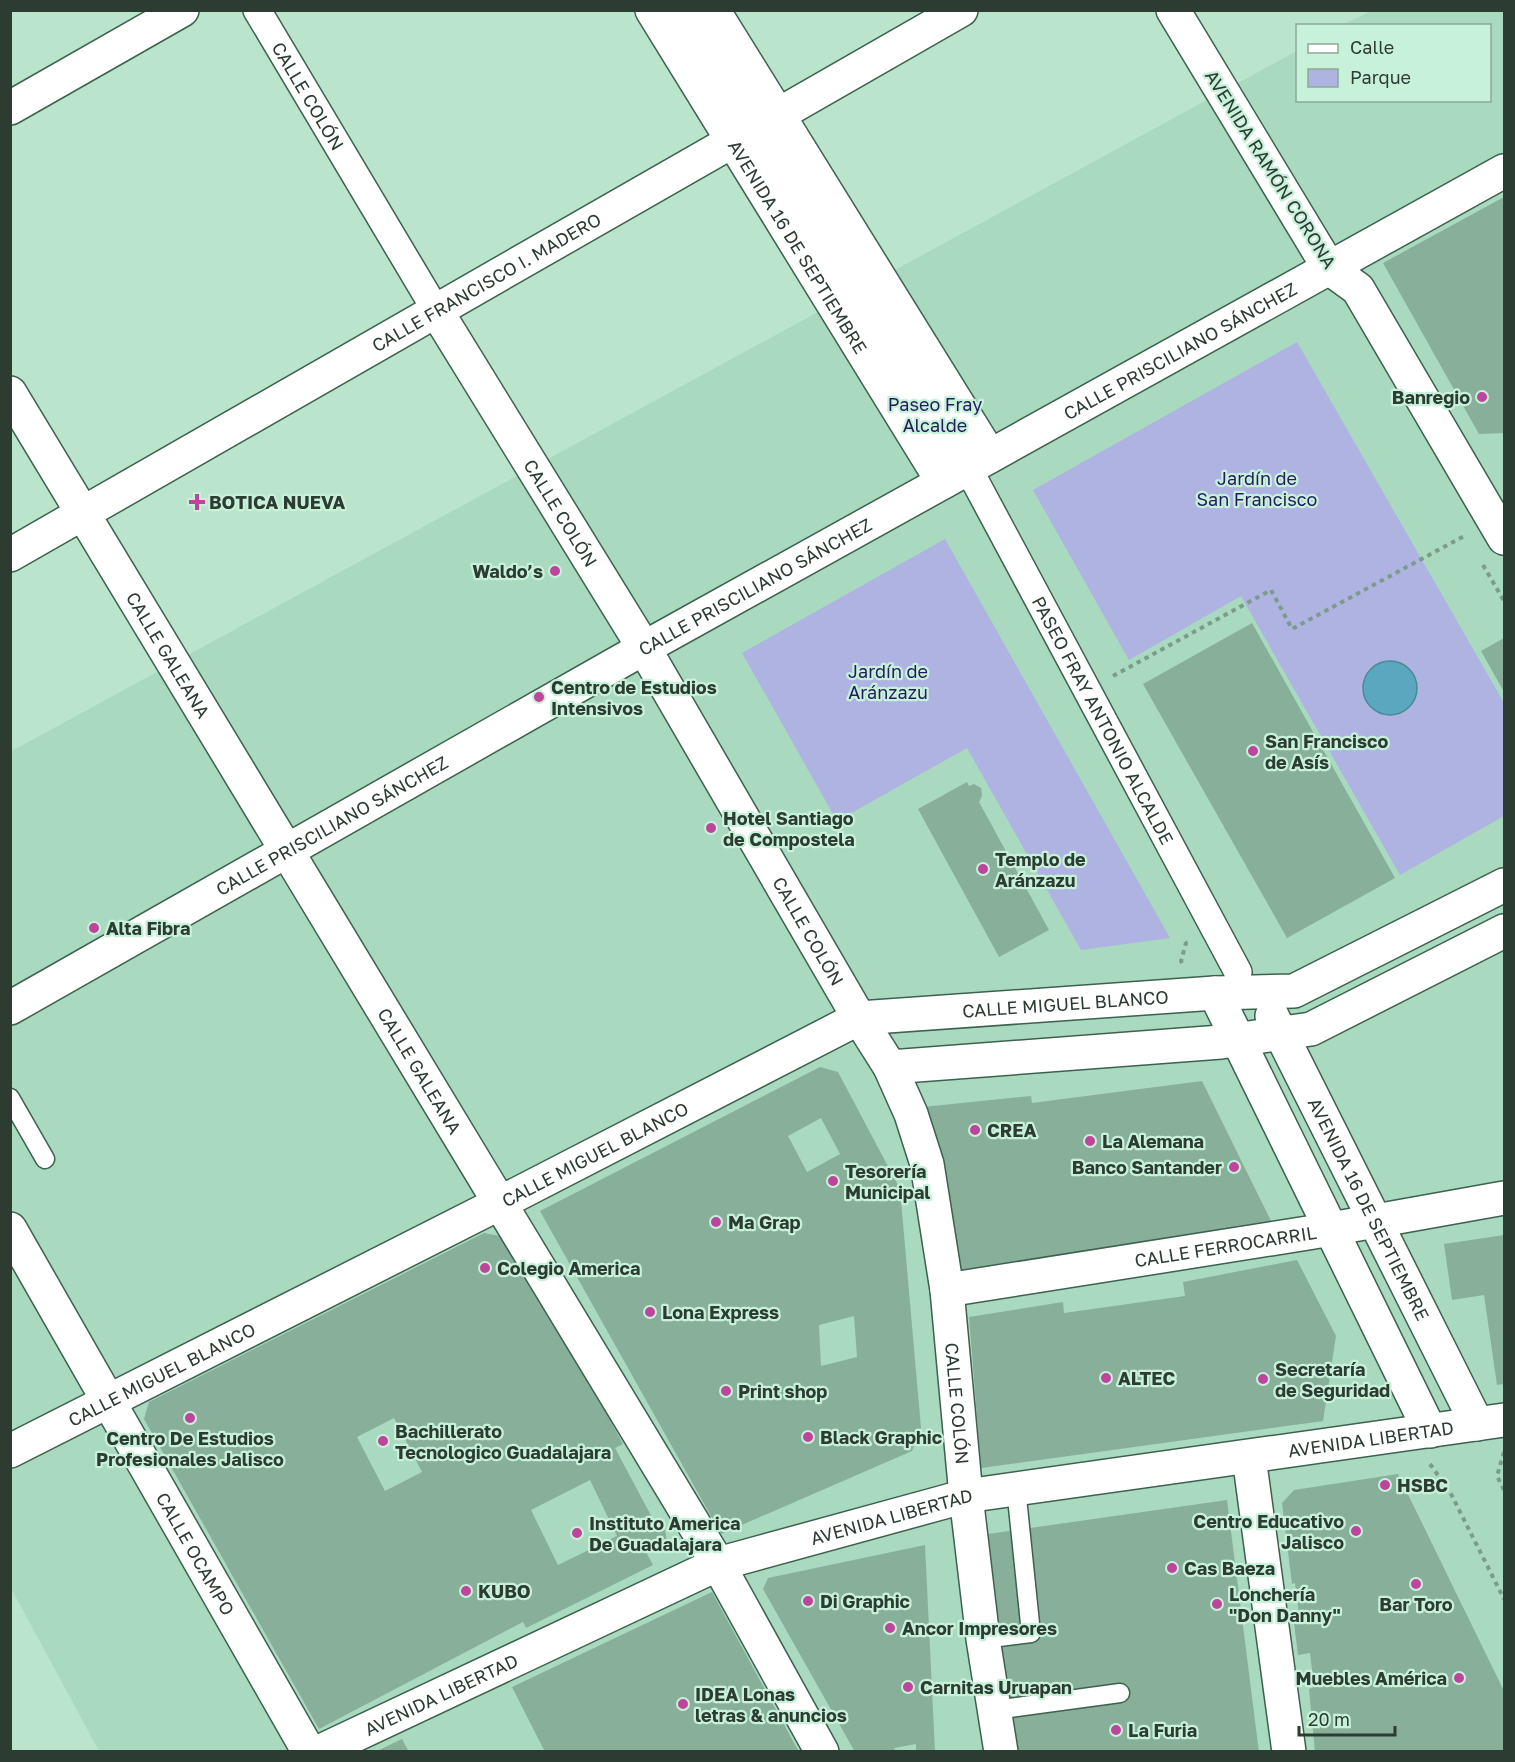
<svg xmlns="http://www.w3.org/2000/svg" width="1515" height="1762" font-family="'Golos Text',sans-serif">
	<rect width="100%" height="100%" fill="#bbe4cd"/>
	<polygon fill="#a9d9bf" points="1371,11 1504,11 1504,1751 99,1751 11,1588 10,752 1297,51 1298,100 1490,100 1490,26 1343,25"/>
	<g fill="#aeb3e2">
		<polygon points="1297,342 1504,703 1504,816 1400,875 1241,596 1129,660 1033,490"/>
		<polygon points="945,539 1170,938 1081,950 967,748 837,821 742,653"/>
	</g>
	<circle fill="#5aa8c0" stroke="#4c8896" stroke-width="1.5" cx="1390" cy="688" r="27"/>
	<g fill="#88af9a" fill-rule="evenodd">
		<polygon points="1504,197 1504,433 1479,434 1383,263"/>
		<polygon points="1252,623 1395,878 1287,938 1143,684"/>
		<polygon points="1504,638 1504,692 1481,651"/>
		<polygon points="967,782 969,786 974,784 981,788 982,796 979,802 1049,930 999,957 918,809"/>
		<path d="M820,1067L838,1072L900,1189L921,1428L912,1451L721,1534L540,1211ZM821,1118L840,1154L807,1172L788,1136ZM854,1316L857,1357L821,1366L819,1325Z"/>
		<polygon points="1202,1081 1273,1225 949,1282 913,1108 1031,1096 1032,1103"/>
		<path d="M484,1233L512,1238L623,1444L615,1448L655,1523L665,1530L667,1541L663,1547L658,1551L645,1550L653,1565L526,1628L523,1622L319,1729L144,1419L149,1402ZM394,1418L422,1472L385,1491L357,1437ZM590,1480L617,1536L558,1565L531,1510Z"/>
		<polygon points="1504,1235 1504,1384 1497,1385 1484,1295 1452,1300 1444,1244"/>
		<polygon points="1297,1260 1336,1336 1323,1421 981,1468 969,1317 1063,1302 1064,1313 1185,1296 1183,1282"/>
		<polygon points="1398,1474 1504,1691 1504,1752 1315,1752 1309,1689 1314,1687 1310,1653 1298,1655 1294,1623 1300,1622 1295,1583 1292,1584 1282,1503 1294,1490"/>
		<polygon points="1227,1500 1259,1752 1013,1752 981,1535"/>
		<polygon points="925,1545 935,1752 916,1752 916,1744 894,1748 896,1752 855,1752 763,1589 768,1578"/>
		<polygon points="712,1592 799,1752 545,1752 512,1687"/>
		<polygon points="402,1739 409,1752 375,1752"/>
	</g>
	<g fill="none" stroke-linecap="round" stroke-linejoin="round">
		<g stroke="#3d614e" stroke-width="21">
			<g id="service">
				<polyline points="10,1098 45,1159"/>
				<polyline points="983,1639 1031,1633 1016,1488"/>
				<polyline points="995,1710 1120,1693"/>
			</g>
		</g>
		<g stroke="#3d614e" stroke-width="30">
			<g id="pedestrian">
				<path id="s1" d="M257,10L437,312"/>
				<path id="s2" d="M682,10L976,483L1238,972"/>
			</g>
		</g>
		<g stroke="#3d614e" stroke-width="36">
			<g id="minor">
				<path id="s3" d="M652,10L943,482"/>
				<polyline points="713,10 990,456"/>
				<polyline points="1173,10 1329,268 1358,289 1504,538"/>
				<polyline points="10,108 182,10"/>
				<path id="s4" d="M437,312L644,648L859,1018L890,1067L911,1114L927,1164L947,1290L966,1496L983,1639L1001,1752"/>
				<path id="s5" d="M10,393L718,1564L822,1752"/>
				<path id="s6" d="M10,555L961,10"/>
				<polyline points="1215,993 1430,1431"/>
				<path id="s7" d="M10,1008L644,648L1504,171"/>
				<path id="s8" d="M1272,1016L1477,1424"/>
				<polyline points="890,1067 1221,1042 1311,1029 1504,931"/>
				<path id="s9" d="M10,1229L309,1752"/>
				<path id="s10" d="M947,1290L1314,1232L1504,1198"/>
				<path id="s11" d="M10,1451L500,1203L859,1018L1215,993L1294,991L1504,885"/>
				<polyline points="1249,1457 1289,1752"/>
				<path id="s12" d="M319,1752L718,1564L966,1496L1504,1420"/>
			</g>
		</g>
		<g stroke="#7d9b8a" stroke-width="4" stroke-dasharray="4.5 4.5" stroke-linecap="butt">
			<polyline points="1483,565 1504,601"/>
			<polyline points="1113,676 1271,590 1292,629 1466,535"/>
			<polyline points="1182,963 1181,961 1186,943 1184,940"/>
			<polyline points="1504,1452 1497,1476 1504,1490"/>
			<polyline points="1430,1464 1450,1492 1504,1599"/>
		</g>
		<use href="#service" stroke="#fff" stroke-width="18"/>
		<use href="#pedestrian" stroke="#fff" stroke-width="27"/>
		<use href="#minor" stroke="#fff" stroke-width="33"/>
	</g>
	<g fill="#bd459b" stroke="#c8f1da" stroke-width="2">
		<circle cx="1482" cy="397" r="6"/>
		<path d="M194 493h6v6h6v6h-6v6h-6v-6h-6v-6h6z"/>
		<circle cx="555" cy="571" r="6"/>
		<circle cx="539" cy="697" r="6"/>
		<circle cx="1253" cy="751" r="6"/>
		<circle cx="711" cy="828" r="6"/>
		<circle cx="983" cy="869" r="6"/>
		<circle cx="94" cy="928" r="6"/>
		<circle cx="975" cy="1130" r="6"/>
		<circle cx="1090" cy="1141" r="6"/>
		<circle cx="1234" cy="1167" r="6"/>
		<circle cx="833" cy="1181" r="6"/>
		<circle cx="716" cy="1222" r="6"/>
		<circle cx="485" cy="1268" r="6"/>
		<circle cx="650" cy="1312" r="6"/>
		<circle cx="1106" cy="1378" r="6"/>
		<circle cx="1263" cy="1379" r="6"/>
		<circle cx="726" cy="1391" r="6"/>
		<circle cx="190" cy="1418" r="6"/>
		<circle cx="808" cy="1437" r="6"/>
		<circle cx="383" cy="1441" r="6"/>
		<circle cx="1385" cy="1485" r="6"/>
		<circle cx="1356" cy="1531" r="6"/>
		<circle cx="577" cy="1533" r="6"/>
		<circle cx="1172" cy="1568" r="6"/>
		<circle cx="1416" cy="1584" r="6"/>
		<circle cx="466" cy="1591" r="6"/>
		<circle cx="808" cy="1601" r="6"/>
		<circle cx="1217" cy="1604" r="6"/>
		<circle cx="890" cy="1628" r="6"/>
		<circle cx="1459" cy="1678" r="6"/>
		<circle cx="908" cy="1687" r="6"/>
		<circle cx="683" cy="1704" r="6"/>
		<circle cx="1116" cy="1730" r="6"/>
	</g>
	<g text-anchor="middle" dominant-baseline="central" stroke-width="4.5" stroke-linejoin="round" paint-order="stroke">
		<g font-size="18" fill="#2c3c33" stroke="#c8f1da">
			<text stroke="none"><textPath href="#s1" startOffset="100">CALLE COLÓN</textPath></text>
			<text transform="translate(1271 169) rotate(58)">AVENIDA RAMÓN CORONA</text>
			<text stroke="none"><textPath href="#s3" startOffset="278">AVENIDA 16 DE SEPTIEMBRE</textPath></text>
			<text stroke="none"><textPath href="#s6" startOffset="549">CALLE FRANCISCO I. MADERO</textPath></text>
			<text stroke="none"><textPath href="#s7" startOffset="1342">CALLE PRISCILIANO SÁNCHEZ</textPath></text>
			<text stroke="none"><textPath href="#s4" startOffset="236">CALLE COLÓN</textPath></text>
			<text stroke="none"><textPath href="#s7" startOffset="856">CALLE PRISCILIANO SÁNCHEZ</textPath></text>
			<text stroke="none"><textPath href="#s5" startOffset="306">CALLE GALEANA</textPath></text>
			<text stroke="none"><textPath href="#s2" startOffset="826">PASEO FRAY ANTONIO ALCALDE</textPath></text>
			<text stroke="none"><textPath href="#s7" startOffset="370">CALLE PRISCILIANO SÁNCHEZ</textPath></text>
			<text stroke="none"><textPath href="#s4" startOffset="722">CALLE COLÓN</textPath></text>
			<text stroke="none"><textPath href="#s11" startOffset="1160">CALLE MIGUEL BLANCO</textPath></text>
			<text stroke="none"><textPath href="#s5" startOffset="792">CALLE GALEANA</textPath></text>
			<text stroke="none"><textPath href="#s11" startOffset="656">CALLE MIGUEL BLANCO</textPath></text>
			<text stroke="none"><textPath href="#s8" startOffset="216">AVENIDA 16 DE SEPTIEMBRE</textPath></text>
			<text stroke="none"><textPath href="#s10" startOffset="282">CALLE FERROCARRIL</textPath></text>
			<text stroke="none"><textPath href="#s11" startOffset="170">CALLE MIGUEL BLANCO</textPath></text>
			<text stroke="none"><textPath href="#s4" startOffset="1226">CALLE COLÓN</textPath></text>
			<text stroke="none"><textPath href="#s12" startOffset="1107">AVENIDA LIBERTAD</textPath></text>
			<text stroke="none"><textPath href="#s12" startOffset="621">AVENIDA LIBERTAD</textPath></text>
			<text stroke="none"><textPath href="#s9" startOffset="374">CALLE OCAMPO</textPath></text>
			<text stroke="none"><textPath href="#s12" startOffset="135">AVENIDA LIBERTAD</textPath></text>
		</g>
		<g font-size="18" font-weight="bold" fill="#2c3c33" stroke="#c8f1da" text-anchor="start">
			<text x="1470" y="397" text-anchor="end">Banregio</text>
			<text x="209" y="502">BOTICA NUEVA</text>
			<text x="543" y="571" text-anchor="end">Waldo’s</text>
			<text x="551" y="687">Centro de Estudios<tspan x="551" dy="21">Intensivos</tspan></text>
			<text x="1265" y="741">San Francisco<tspan x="1265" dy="21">de Asís</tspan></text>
			<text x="723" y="818">Hotel Santiago<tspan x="723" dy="21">de Compostela</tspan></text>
			<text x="995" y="859">Templo de<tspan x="995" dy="21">Aránzazu</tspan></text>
			<text x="106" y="928">Alta Fibra</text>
			<text x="987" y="1130">CREA</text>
			<text x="1102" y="1141">La Alemana</text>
			<text x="1222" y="1167" text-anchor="end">Banco Santander</text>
			<text x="845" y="1171">Tesorería<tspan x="845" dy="21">Municipal</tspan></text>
			<text x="728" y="1222">Ma Grap</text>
			<text x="497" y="1268">Colegio America</text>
			<text x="662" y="1312">Lona Express</text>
			<text x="1275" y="1369">Secretaría<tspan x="1275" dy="21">de Seguridad</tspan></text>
			<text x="1118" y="1378">ALTEC</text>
			<text x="738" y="1391">Print shop</text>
			<text x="395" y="1431">Bachillerato<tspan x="395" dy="21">Tecnologico Guadalajara</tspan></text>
			<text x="820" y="1437">Black Graphic</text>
			<text x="190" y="1438" text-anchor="middle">Centro De Estudios<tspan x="190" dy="21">Profesionales Jalisco</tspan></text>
			<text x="1397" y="1485">HSBC</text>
			<text x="1344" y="1521" text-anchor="end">Centro Educativo<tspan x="1344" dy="21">Jalisco</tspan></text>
			<text x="589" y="1523">Instituto America<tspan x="589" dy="21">De Guadalajara</tspan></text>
			<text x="1184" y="1568">Cas Baeza</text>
			<text x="478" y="1591">KUBO</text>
			<text x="1229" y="1594">Lonchería<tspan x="1229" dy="21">"Don Danny"</tspan></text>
			<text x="820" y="1601">Di Graphic</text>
			<text x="1416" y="1604" text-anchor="middle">Bar Toro</text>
			<text x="902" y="1628">Ancor Impresores</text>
			<text x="1447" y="1678" text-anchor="end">Muebles América</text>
			<text x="920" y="1687">Carnitas Uruapan</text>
			<text x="695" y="1694">IDEA Lonas<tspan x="695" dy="21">letras &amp; anuncios</tspan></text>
			<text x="1128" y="1730">La Furia</text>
		</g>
		<g font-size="18" fill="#221c5f" stroke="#c8f1da">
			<text x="935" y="404">Paseo Fray<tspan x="935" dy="21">Alcalde</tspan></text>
			<text x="1257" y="478">Jardín de<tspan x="1257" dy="21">San Francisco</tspan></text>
			<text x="888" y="671">Jardín de<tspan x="888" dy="21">Aránzazu</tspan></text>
		</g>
	</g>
	<rect width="1515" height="1762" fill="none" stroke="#2c3c33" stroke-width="24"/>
	<rect x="1296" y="24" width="195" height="78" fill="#c8f1da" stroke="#8aa997" stroke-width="1.5"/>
	<rect x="1308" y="44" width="30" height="9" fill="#ffffff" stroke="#8aa997" stroke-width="1.5"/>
	<text x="1350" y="54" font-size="18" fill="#2c3c33">Calle</text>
	<rect x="1308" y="69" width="30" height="18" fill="#aeb3e2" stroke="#8aa997" stroke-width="1.5"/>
	<text x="1350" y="84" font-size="18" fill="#2c3c33">Parque</text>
	<path d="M1299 1726v9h96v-9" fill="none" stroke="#2c3c33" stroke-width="3"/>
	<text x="1308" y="1726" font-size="18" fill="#2c3c33" stroke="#c8f1da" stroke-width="4.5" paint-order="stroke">20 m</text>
</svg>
